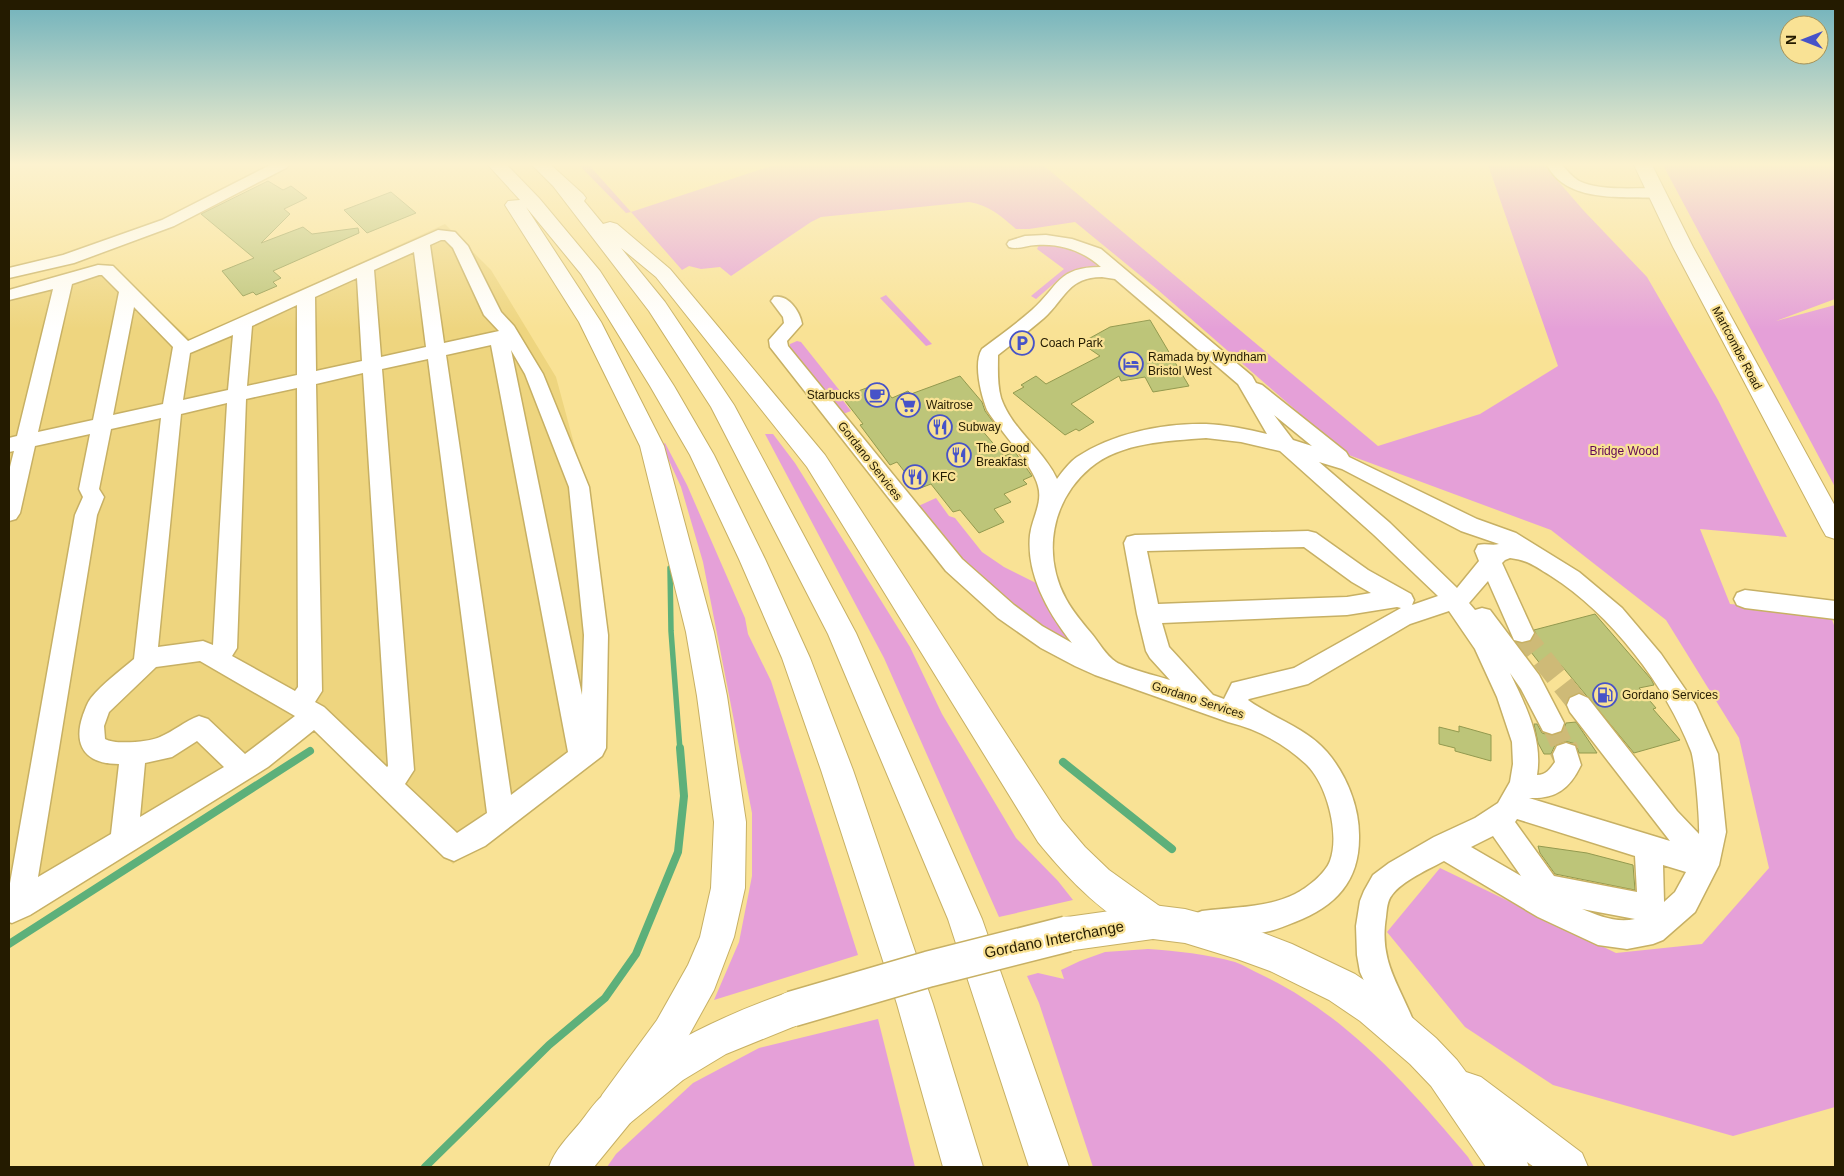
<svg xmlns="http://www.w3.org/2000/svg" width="1844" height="1176" font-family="Arial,sans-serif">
	<rect width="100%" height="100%" fill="#f9e295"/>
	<polygon fill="#eed57f" points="445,224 491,270 556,377 586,488 603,754 453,864 318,730 9,915 9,289 108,264 191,340"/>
	<g fill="#e5a0d8">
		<path d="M579,165H589L631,212L774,165H1043L1378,446L1480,414L1558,366L1488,165H1544L1584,211L1647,277L1718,400L1787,537L1700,529L1730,604L1830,614L1835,628V1107L1733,1136L1553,1085L1465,1027L1387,932L1440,868L1616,953L1702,944L1769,868L1739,738L1666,620L1551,530L1346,454L1158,290L1075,222L1029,229H1016C1001,216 989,205 969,202L821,217L811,222L731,276L720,267L701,269L689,266L682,270L631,212L626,213Z"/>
		<polygon points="1663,165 1835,165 1835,299 1776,321 1835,305 1835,487"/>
		<path d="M1045,244C1064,246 1086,251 1099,265L1065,274L1036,299L1031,296L1064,269L1037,249L1039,245Z"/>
		<polygon points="886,295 932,344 926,346 880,298"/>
		<polygon points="797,341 801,342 844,396 841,398 851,411 843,414 789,349 790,344"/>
		<polygon points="765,434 773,434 795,463 910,647 942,714 1016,838 1058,881 1073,900 999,917 884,658"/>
		<polygon points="665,443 687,485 745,618 748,634 771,681 858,955 714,1000 739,942 752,876 752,813 703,562 681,487 662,445"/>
		<polygon points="936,498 949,516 955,518 982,552 1004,567 1036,583 1046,605 1069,640 1063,641 987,589 914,508"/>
		<path d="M1148,949C1177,951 1207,954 1235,962C1244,965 1253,971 1262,975C1347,1015 1409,1087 1468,1157L1474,1167H1093L1039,1003L1027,976L1038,973L1064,979L1061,970L1080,961L1105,952Z"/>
		<polygon points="878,1019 915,1167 607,1167 616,1154 693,1083 759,1048"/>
	</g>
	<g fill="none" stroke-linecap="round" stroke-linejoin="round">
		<polyline stroke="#5db07a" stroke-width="5.5" points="670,568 671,631 680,750"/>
		<g stroke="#5db07a" stroke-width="8">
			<polyline points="1063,762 1172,849"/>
			<polyline points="9,944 310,751"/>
			<polyline points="425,1167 549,1045 605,998 636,954 678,852 684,796 680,748"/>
		</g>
	</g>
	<g fill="#bdc579" stroke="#939a4f">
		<polygon points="268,181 283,190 291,186 307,198 284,209 290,214 261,243 303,227 312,234 358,228 359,233 273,271 281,278 273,282 277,286 256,295 253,292 243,296 222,271 254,258 201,214"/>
		<polygon points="391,192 416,213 367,233 344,210"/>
		<polygon points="1150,320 1189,386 1153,392 1145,377 1121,381 1119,376 1071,404 1094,422 1079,431 1076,429 1065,435 1013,393 1024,387 1021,385 1036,376 1046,384 1100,356 1081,343 1110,327"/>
		<polygon points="960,376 982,402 985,411 994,423 980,428 1004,456 1015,452 1032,476 1023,480 1027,484 1004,494 1011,502 994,509 1004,522 979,533 960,510 953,512 931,484 918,489 897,462 890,465 860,425 863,424 842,397 880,383 892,398 908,391 911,394"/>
		<polygon points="1595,614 1651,679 1654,685 1639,688 1656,708 1653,709 1680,740 1634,753 1561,665 1548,674 1524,643 1532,641 1536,634 1534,630"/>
		<polygon points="1576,722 1597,753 1579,753 1576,744 1565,741 1555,745 1551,754 1544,754 1538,743 1534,724 1537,724 1542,733 1553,736 1563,732 1566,723"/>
		<polygon points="1459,726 1491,735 1491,761 1455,751 1455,748 1439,744 1439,727 1459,732"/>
		<polygon points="1538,846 1587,853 1633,865 1635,890 1555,874 1540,853"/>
	</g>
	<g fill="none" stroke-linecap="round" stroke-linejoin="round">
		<g stroke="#ceba77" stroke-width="22" stroke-dasharray="22 11" stroke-linecap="butt">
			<polyline points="1522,633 1579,705"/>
			<polyline points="1552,723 1564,750"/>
		</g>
		<polyline stroke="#ceba77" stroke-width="29" stroke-dasharray="29 14" stroke-linecap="butt" points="1563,748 1566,754"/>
		<g stroke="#c7b064" stroke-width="3">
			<g id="minor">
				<polygon points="270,165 289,165 286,168 174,226 74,263 9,278 9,268 63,255 162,220"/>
				<path d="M1547,165H1562C1567,170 1572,177 1579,181C1598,191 1635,188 1657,188L1663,190L1665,193L1663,196L1657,198C1620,196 1567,203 1547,165Z"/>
				<path d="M438,230L455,232L468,246L501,312L514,326L543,374L589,487L608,635L606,748L602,756L485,846L454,861L444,857L314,730L268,767L30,915L12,923L9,922V889L75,515L83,497L79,489L90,434L35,446L20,513L16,519L9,521V471L14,451L9,452V438L17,436L53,289L9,300V290L98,265L113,266L188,341ZM441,240H445L453,248L484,315L499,331L444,343L430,245ZM414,252L426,347L381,357L374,270ZM99,275H102L119,292L93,420L38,432L72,284ZM357,278L362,361L316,371L315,297ZM297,305V375L247,386L252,326ZM134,307L173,347L163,404L113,415ZM233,335L228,390L183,400L190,353ZM491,345L568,752L511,795L446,355ZM511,350L525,374L569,487L584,635L582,695ZM428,359L487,813L457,833L405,784L414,770L382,369ZM363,373L388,766L387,767L324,707L315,702L322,691L316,384ZM297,388L298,687L295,691L232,656L237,648L246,399ZM227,403L213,645L203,641L158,647L181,414ZM161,418L134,659C120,671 103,683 91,698C87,703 85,710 83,715C72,747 87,764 119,764L111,834L38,877L97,515L104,497L99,489L111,429ZM200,661L295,716L245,754L208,719L199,716C185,721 174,731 160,737C150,742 114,745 105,739L104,726L109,712L156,667ZM197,741L224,767L140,817L145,763L172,757Z"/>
				<path d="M1046,235L1072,239L1101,249L1252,376L1256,383L1262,385L1346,452L1349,457L1477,519L1516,533L1579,572L1622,608L1661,654L1696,705L1718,754L1726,832L1719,865L1695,912L1663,940L1653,944L1627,949L1598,945L1538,917L1444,861C1429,869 1402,881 1392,895C1387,901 1387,909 1386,917C1379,960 1398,983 1413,1020L1409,1031L1398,1035L1387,1031L1360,972L1357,955L1356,926L1360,901L1364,891L1373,875L1389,863L1434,837L1475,818L1498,803L1510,782L1513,764L1512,742L1497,697L1475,649L1449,611L1410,624L1308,684L1249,699L1248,700C1273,718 1307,728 1327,752C1346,774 1359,806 1359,835C1360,881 1336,906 1295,922C1287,925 1278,929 1270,931C1248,936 1224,936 1202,939L1192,935L1188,925L1192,915L1202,911C1233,907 1267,908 1295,894C1307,888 1325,874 1330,861C1340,834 1327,785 1307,765C1285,744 1257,729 1228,722L1095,675L1075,666L1041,648L998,618L946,571L770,347L769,340L784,323L783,317L771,301L774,297C788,294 800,311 802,324L787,341L788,346L962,559L1014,605L1042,626L1072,643C1049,614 1026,575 1030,535C1032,518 1043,503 1038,486C1033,465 1000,431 987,410C981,395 973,363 982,349C999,336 1016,324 1032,310C1059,286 1057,267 1101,267C1083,251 1061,243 1036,245C1027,245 1018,250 1009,247L1007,244L1009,241L1025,236ZM1102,277L1115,279L1238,384L1267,434C1247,429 1226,425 1206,424C1164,423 1113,433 1077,457C1070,462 1062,472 1057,479C1043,449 1012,430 1001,398C997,384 998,369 998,355C1013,343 1029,331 1044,318C1065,299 1068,277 1102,277ZM1274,415L1312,446L1293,440ZM1206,438L1241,442L1280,451L1374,535L1438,596L1412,605L1414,600L1411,594L1368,570L1316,533L1308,531L1135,535L1127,537L1124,543L1137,614L1146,651L1150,658L1170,680C1157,676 1125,668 1116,662C1106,656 1098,641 1091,633C1082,622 1073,612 1066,599C1042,555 1051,501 1090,468C1121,442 1168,441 1206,438ZM1319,462L1342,469L1461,531L1499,544C1492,546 1486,543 1478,545L1475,551L1479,561L1457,588L1390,523ZM1304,547L1352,582L1371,593L1347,597L1158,604L1147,551ZM1510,558C1528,560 1536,567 1551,576C1611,614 1666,686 1691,751C1695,761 1700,823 1699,834L1677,811L1588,698L1579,694L1570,698L1567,705L1570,712L1670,841L1529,798C1555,799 1569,790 1581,765L1575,746L1566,743L1557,746L1553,754L1555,762C1550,769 1546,775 1537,775C1543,739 1525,704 1510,673L1521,689L1543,731L1552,734L1561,731L1564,723L1539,675L1490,610L1482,608L1475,610L1469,603L1488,581L1514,640L1522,642L1530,640L1534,633L1502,563L1505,560ZM1397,607L1401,608L1294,668L1232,683L1224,699L1213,695L1169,647L1162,623L1347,615ZM1517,819L1635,856L1637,892L1554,876L1515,822ZM1493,836L1521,876L1471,847ZM1663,865L1686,872L1675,892L1664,902ZM1582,909L1635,919C1616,923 1599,916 1582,909Z"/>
				<polygon points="1745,590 1835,601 1835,619 1745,608 1737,605 1734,599 1737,593"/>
			</g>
		</g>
		<g stroke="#c7b064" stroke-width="2">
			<g id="major">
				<polygon points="1634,165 1652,165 1693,247 1835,506 1835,539 1826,536 1822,529 1673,247"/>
				<polygon points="1153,905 1185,909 1237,923 1292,944 1355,974 1386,995 1436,1038 1457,1060 1466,1072 1481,1077 1582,1153 1588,1167 1534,1167 1527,1162 1529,1167 1486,1167 1431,1086 1410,1064 1360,1021 1329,1000 1270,971 1237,959 1185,943 1153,939 1067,951 1055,946 1050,934 1055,922 1067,917"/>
				<path d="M792,991L805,996L810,1009L805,1022L726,1054L683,1080L630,1123L594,1167H549C555,1150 567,1138 579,1124C587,1114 594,1103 603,1095C659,1044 722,1016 792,991Z"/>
			</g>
		</g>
		<g stroke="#c7b064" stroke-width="2">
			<g id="highway">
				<polygon points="488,165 507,165 539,198 600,271 674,386 714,455 765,559 810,658 853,770 933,1004 983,1167 943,1167 897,1004 821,770 782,658 739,559 690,455 650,386 581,274 526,207 601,322 664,446 714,632 727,696 746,822 745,888 734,937 714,990 683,1046 630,1123 616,1128 602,1123 597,1109 602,1095 657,1020 688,965 700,937 711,888 714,822 697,696 686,632 640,446 579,322 505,205 508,201 520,200"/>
				<path d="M532,165H551L583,194L586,198L584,201L603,224L610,222L617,224L670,269L825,455L1062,820L1085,847L1109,870L1165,910L1170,922L1165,934L1153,939C1107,920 1069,880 1038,842L807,467L656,277L621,248L665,302L734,405L856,633L982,919L1069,1167H1029L948,919L828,634L711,407L649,311L553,186Z"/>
			</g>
		</g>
		<use href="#minor" fill="#fff" fill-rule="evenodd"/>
		<use href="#major" fill="#fff" fill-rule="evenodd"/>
		<use href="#highway" fill="#fff" fill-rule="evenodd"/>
		<g stroke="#c7b064" stroke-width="38" stroke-linecap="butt">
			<polyline id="major-bridge" points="792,1009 929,969 1067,934"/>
		</g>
		<use href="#major-bridge" stroke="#fff" stroke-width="35"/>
	</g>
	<linearGradient id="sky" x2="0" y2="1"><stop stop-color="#70b2bc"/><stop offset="0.5" stop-color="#fcf2cf"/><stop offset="1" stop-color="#fcf2cf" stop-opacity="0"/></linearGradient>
	<rect width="1844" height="329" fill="url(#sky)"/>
	<defs>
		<g id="parking-ring" transform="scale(1.25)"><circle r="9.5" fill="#f9e295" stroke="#4753c8" stroke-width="1.5"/><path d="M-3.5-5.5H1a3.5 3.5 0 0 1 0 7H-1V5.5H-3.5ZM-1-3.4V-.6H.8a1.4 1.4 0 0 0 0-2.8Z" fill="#4753c8"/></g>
		<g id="hotel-ring" transform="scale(1.25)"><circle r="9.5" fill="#f9e295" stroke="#4753c8" stroke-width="1.5"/><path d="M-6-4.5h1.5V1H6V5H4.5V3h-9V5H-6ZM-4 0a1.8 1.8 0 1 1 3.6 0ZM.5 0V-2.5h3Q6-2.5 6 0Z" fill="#4753c8"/></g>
		<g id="cafe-ring" transform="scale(1.25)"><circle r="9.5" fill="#f9e295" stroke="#4753c8" stroke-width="1.5"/><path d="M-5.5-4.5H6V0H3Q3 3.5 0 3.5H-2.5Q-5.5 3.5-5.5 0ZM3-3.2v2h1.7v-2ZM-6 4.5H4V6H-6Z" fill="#4753c8"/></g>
		<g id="supermarket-ring" transform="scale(1.25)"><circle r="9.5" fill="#f9e295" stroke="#4753c8" stroke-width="1.5"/><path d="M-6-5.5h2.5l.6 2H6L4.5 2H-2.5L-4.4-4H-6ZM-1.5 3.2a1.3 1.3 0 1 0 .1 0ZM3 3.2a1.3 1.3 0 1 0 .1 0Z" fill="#4753c8"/></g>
		<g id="restaurant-ring" transform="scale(1.25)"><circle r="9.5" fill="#f9e295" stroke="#4753c8" stroke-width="1.5"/><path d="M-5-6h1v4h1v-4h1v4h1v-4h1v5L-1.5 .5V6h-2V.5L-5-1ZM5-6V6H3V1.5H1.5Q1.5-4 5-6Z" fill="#4753c8"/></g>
		<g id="fuel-ring" transform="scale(1.25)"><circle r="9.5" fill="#f9e295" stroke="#4753c8" stroke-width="1.5"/><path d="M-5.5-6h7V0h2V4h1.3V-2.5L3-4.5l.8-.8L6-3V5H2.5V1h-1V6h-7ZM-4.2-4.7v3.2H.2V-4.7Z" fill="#4753c8"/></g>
	</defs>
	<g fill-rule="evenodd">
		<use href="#parking-ring" x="1022" y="343"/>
		<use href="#hotel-ring" x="1131" y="364"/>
		<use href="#cafe-ring" x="877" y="395"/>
		<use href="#supermarket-ring" x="908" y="405"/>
		<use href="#restaurant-ring" x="940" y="427"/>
		<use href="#restaurant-ring" x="959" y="455"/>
		<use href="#restaurant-ring" x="915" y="477"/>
		<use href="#fuel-ring" x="1605" y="695"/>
	</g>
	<g text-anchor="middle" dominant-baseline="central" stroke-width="4.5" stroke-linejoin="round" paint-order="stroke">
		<g font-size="12" fill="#241b00" stroke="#f9e295" text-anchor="start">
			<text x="1040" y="343">Coach Park</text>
			<text x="1148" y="357">Ramada by Wyndham<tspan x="1148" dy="14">Bristol West</tspan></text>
			<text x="860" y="395" text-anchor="end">Starbucks</text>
			<text x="926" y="405">Waitrose</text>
			<text x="958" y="427">Subway</text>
			<text x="976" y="448">The Good<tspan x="976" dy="14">Breakfast</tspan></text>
			<text x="932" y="477">KFC</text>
			<text x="1622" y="695">Gordano Services</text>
		</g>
		<g font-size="12" fill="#241b00" stroke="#f9e295">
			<text transform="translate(1737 348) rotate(62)">Martcombe Road</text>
			<text transform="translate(870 461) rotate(52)">Gordano Services</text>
			<text transform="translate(1198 700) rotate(18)">Gordano Services</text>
		</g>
		<g font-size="12" fill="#600756" stroke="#f9e295">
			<text x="1624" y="451">Bridge Wood</text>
		</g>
		<g font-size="15" fill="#241b00" stroke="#f9e295">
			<text transform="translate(1054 939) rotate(-11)">Gordano Interchange</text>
		</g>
	</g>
	<rect width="1844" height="1176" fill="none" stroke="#241b00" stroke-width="20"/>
	<g transform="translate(1804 40) rotate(270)"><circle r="24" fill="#f9e295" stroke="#a49259"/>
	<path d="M0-4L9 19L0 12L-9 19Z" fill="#4753c8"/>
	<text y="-8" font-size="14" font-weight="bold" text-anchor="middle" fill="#241b00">N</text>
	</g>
</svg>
